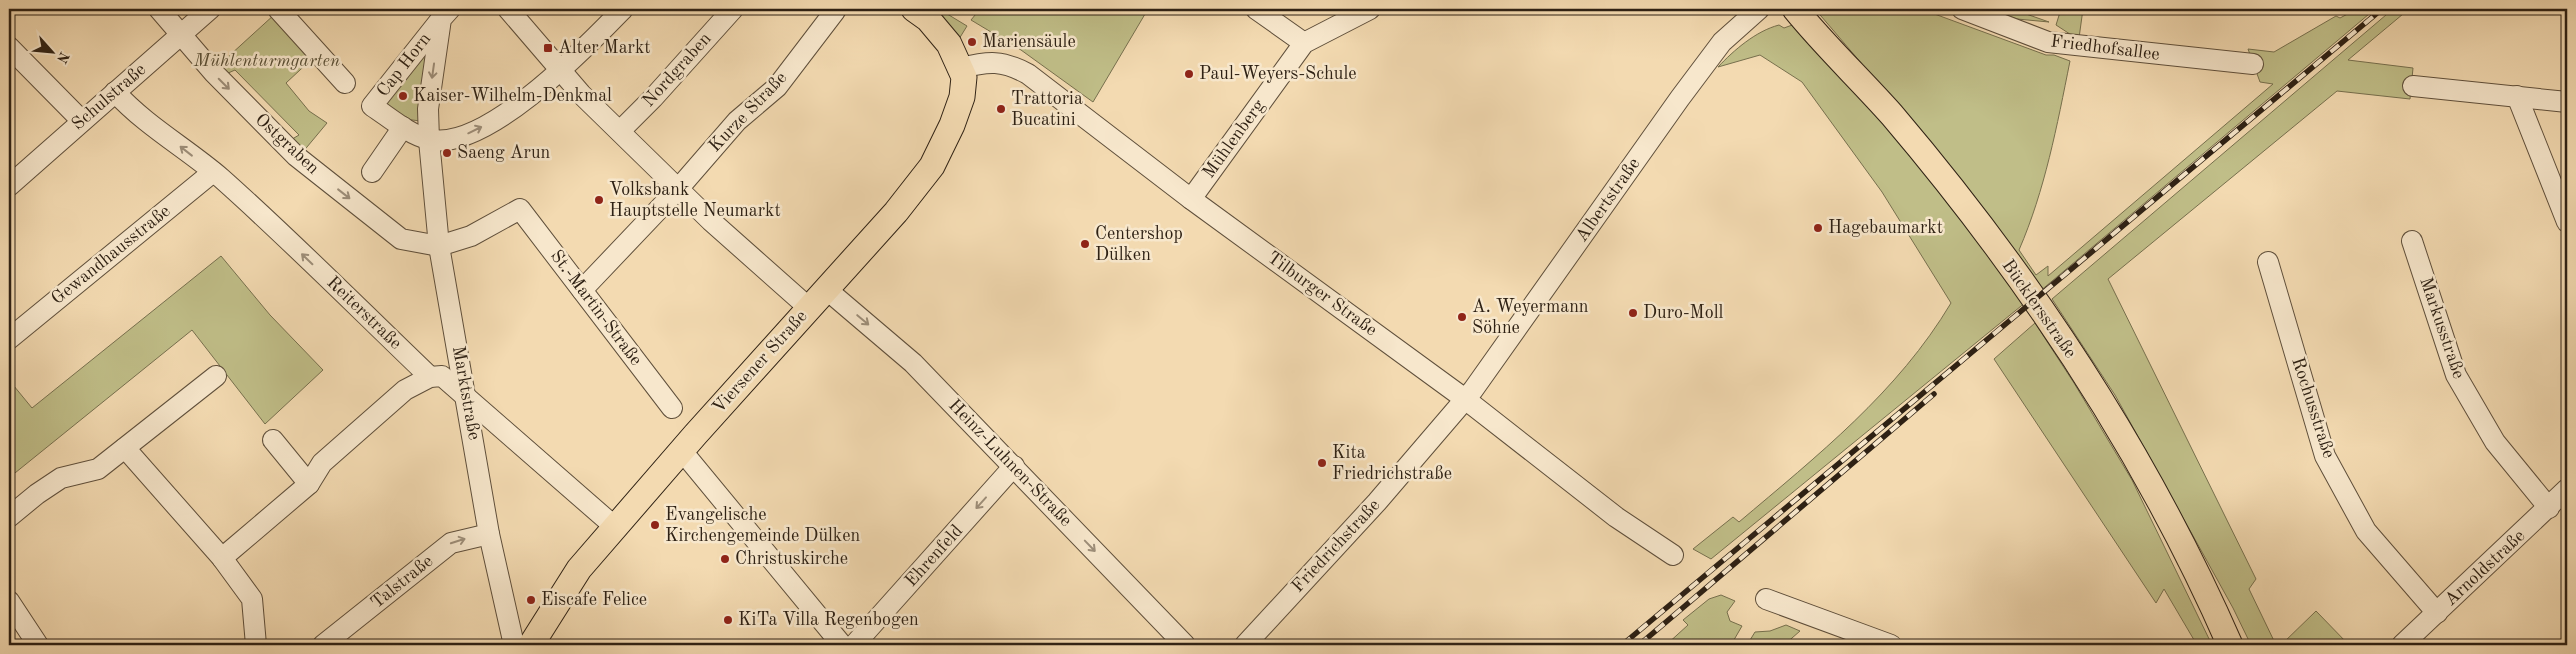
<svg xmlns="http://www.w3.org/2000/svg" width="2576" height="654" font-family="'Old Standard TT',serif">
	<rect width="100%" height="100%" fill="#f3dab1"/>
	<filter id="stains"><feTurbulence type="fractalNoise" baseFrequency=".004" numOctaves="4"/><feColorMatrix values="0 0 0 0 .2 0 0 0 0 .09 0 0 0 0 .02 0 0 0 .5 -.17"/></filter>
	<radialGradient id="worn" r=".72"><stop offset=".6" stop-color="#630" stop-opacity="0"/><stop offset="1" stop-color="#630" stop-opacity=".3"/></radialGradient>
	<g fill="#c0be88" stroke="#77704e">
		<polygon points="926,9 939,9 967,26 959,39"/>
		<polygon points="980,9 1148,9 1093,102 1021,50 971,20"/>
		<path d="M1815,9H1921L2046,55H2054L2070,61C2057,126 2045,190 2019,250L2036,275L2048,266V276L2273,84L2260,82L2248,49L2274,52L2336,16L2340,18L2357,9H2375L2039,292L1915,126Z"/>
		<polygon points="1989,9 2012,9 2049,22 2017,19"/>
		<polygon points="2061,9 2083,9 2079,38 2076,38 2056,25"/>
		<polygon points="2393,9 2409,9 2348,60 2413,68 2410,99 2337,91 2108,279 2256,579 2249,589 2276,645 2251,645 2233,608 2115,395 2052,299"/>
		<polygon points="275,14 314,57 286,83 309,111 327,123 302,153 289,141 299,135 235,70 226,74 218,66"/>
		<path d="M1795,24L1894,128L2026,302L1711,559L1693,549L1733,517L1739,522C1817,456 1898,392 1951,303L1882,192L1802,82L1760,55L1718,67C1734,50 1756,31 1779,25L1784,28Z"/>
		<polygon points="428,39 420,121 398,118 382,105"/>
		<polygon points="221,256 270,315 323,370 265,424 192,330 10,477 9,380 32,408"/>
		<polygon points="2035,323 2074,383 2132,480 2212,645 2197,645 2164,589 2156,603 1994,359"/>
		<polygon points="1721,595 1735,601 1727,612 1730,621 1742,626 1731,645 1666,645 1688,625 1683,620 1709,599"/>
		<polygon points="2316,611 2349,645 2281,645"/>
		<polygon points="1786,625 1800,631 1784,645 1747,645 1755,632 1770,631"/>
	</g>
	<g fill="none" stroke-linecap="round" stroke-linejoin="round">
		<g stroke="#5f4f3b" stroke-width="22">
			<g id="minor">
				<polyline points="159,9 214,73 296,156 401,239 439,246 471,236 520,209 672,408"/>
				<polyline points="278,9 345,83"/>
				<polyline points="450,9 441,19 428,109 429,140 439,246 489,534 514,645"/>
				<polyline points="508,9 581,94 711,221 809,308"/>
				<polyline points="1256,9 1304,43"/>
				<polyline points="1962,9 2048,42 2253,64"/>
				<path d="M441,19L372,106C389,117 408,134 428,139C484,154 587,46 623,9"/>
				<polyline points="9,47 82,121"/>
				<path d="M961,68C989,61 1002,60 1028,74L1191,199L1465,399L1616,517L1673,555"/>
				<polyline points="2413,86 2567,102"/>
				<path d="M115,92C146,126 186,148 221,178C293,242 361,311 430,377"/>
				<polyline points="2517,96 2567,222"/>
				<polyline points="620,131 653,98 733,9"/>
				<polyline points="372,172 403,127"/>
				<polyline points="9,186 210,9"/>
				<polyline points="1191,199 1304,43 1370,9"/>
				<polyline points="2412,241 2456,375 2495,442 2549,508"/>
				<polyline points="2268,262 2325,456 2366,531 2437,613"/>
				<polyline points="826,289 913,363 1185,645"/>
				<polyline points="582,290 678,189 737,121 777,87 835,11"/>
				<polyline points="9,339 213,172"/>
				<polyline points="273,440 309,484"/>
				<polyline points="125,448 222,558 252,599 256,645"/>
				<polyline points="682,451 842,645"/>
				<polyline points="9,517 37,494 61,478 98,469 216,376"/>
				<polyline points="222,558 309,484 322,463 405,390 430,377 442,376 615,527"/>
				<polyline points="1766,599 1891,645"/>
				<polyline points="9,601 38,645"/>
				<polyline points="323,645 451,543 489,534"/>
				<polyline points="854,645 1014,466"/>
				<polyline points="1245,645 1377,502 1473,390 1680,98 1722,42 1759,9"/>
				<polyline points="2402,645 2567,489"/>
			</g>
		</g>
		<g stroke="#2e2114" stroke-width="27">
			<g id="major">
				<path d="M1795,9C1825,46 1860,79 1892,115C2028,275 2146,453 2230,645"/>
				<polyline points="531,645 579,569 695,435 896,212 932,166 952,125 962,97 964,77 949,44 928,19 914,9"/>
			</g>
		</g>
		<use href="#minor" stroke="#f7e7cc" stroke-width="20"/>
		<use href="#major" stroke="#f3dab1" stroke-width="25"/>
		<g stroke="#2e2114" stroke-width="5.5">
			<g id="rail">
				<polyline points="1622,645 2382,9"/>
				<polyline points="1639,645 1934,394"/>
			</g>
		</g>
		<use href="#rail" stroke="#f7e7cc" stroke-width="4" stroke-dasharray="11" stroke-linecap="butt"/>
	</g>
	<defs><path id="oneway-shaft" d="M-6 0H5M1.5-3L5.5 0L1.5 3" fill="none" stroke-width="1.6" stroke-linecap="round" stroke-linejoin="round" transform="scale(1.25)"/></defs>
	<g stroke="#9d8e79">
		<use href="#oneway-shaft" transform="translate(433 71) rotate(98)"/>
		<use href="#oneway-shaft" transform="translate(224 84) rotate(45)"/>
		<use href="#oneway-shaft" transform="translate(475 130) rotate(-26)"/>
		<use href="#oneway-shaft" transform="translate(186 151) rotate(-142)"/>
		<use href="#oneway-shaft" transform="translate(344 194) rotate(38)"/>
		<use href="#oneway-shaft" transform="translate(307 259) rotate(-136)"/>
		<use href="#oneway-shaft" transform="translate(863 320) rotate(40)"/>
		<use href="#oneway-shaft" transform="translate(981 503) rotate(132)"/>
		<use href="#oneway-shaft" transform="translate(458 541) rotate(-18)"/>
		<use href="#oneway-shaft" transform="translate(1090 546) rotate(46)"/>
	</g>
	<g fill="#8f2418" stroke="#f7e7cc" stroke-width="2">
		<circle cx="972" cy="42" r="5"/>
		<rect x="543" y="43" width="10" height="10" rx="2.5"/>
		<circle cx="1189" cy="74" r="5"/>
		<circle cx="403" cy="96" r="5"/>
		<circle cx="1001" cy="109" r="5"/>
		<circle cx="447" cy="153" r="5"/>
		<circle cx="599" cy="200" r="5"/>
		<circle cx="1818" cy="228" r="5"/>
		<circle cx="1085" cy="244" r="5"/>
		<circle cx="1633" cy="313" r="5"/>
		<circle cx="1462" cy="317" r="5"/>
		<circle cx="1322" cy="463" r="5"/>
		<circle cx="655" cy="525" r="5"/>
		<circle cx="725" cy="559" r="5"/>
		<circle cx="531" cy="600" r="5"/>
		<circle cx="728" cy="620" r="5"/>
	</g>
	<g text-anchor="middle" dominant-baseline="central" stroke-width="5" stroke-linejoin="round" paint-order="stroke">
		<g font-size="18" fill="#2e2114" stroke="#f7e7cc" text-anchor="start">
			<text x="982" y="42">Mariensäule</text>
			<text x="558" y="48">Alter Markt</text>
			<text x="1199" y="74">Paul-Weyers-Schule</text>
			<text x="413" y="96">Kaiser-Wilhelm-Denkmal</text>
			<text x="1011" y="99">Trattoria<tspan x="1011" dy="21">Bucatini</tspan></text>
			<text x="457" y="153">Saeng Arun</text>
			<text x="609" y="190">Volksbank<tspan x="609" dy="21">Hauptstelle Neumarkt</tspan></text>
			<text x="1828" y="228">Hagebaumarkt</text>
			<text x="1095" y="234">Centershop<tspan x="1095" dy="21">Dülken</tspan></text>
			<text x="1472" y="307">A. Weyermann<tspan x="1472" dy="21">Söhne</tspan></text>
			<text x="1643" y="313">Duro-Moll</text>
			<text x="1332" y="453">Kita<tspan x="1332" dy="21">Friedrichstraße</tspan></text>
			<text x="665" y="515">Evangelische<tspan x="665" dy="21">Kirchengemeinde Dülken</tspan></text>
			<text x="735" y="559">Christuskirche</text>
			<text x="541" y="600">Eiscafe Felice</text>
			<text x="738" y="620">KiTa Villa Regenbogen</text>
		</g>
		<g font-size="18" fill="#2e2114" stroke="#f7e7cc">
			<text transform="translate(2105 48) rotate(7)">Friedhofsallee</text>
			<text transform="translate(404 65) rotate(-52)">Cap Horn</text>
			<text transform="translate(677 70) rotate(-48)">Nordgraben</text>
			<text transform="translate(109 97) rotate(-41)">Schulstraße</text>
			<text transform="translate(748 112) rotate(-46)">Kurze Straße</text>
			<text transform="translate(1234 139) rotate(-54)">Mühlenberg</text>
			<text transform="translate(287 144) rotate(43)">Ostgraben</text>
			<text transform="translate(1608 200) rotate(-55)">Albertstraße</text>
			<text transform="translate(111 255) rotate(-39)">Gewandhausstraße</text>
			<text transform="translate(1322 294) rotate(36)">Tilburger Straße</text>
			<text transform="translate(596 308) rotate(53)">St.-Martin-Straße</text>
			<text transform="translate(2039 309) rotate(55)">Bücklersstraße</text>
			<text transform="translate(364 313) rotate(44)">Reiterstraße</text>
			<text transform="translate(2442 328) rotate(71)">Markusstraße</text>
			<text transform="translate(760 362) rotate(-48)">Viersener Straße</text>
			<text transform="translate(466 393) rotate(80)">Marktstraße</text>
			<text transform="translate(2313 408) rotate(72)">Rochusstraße</text>
			<text transform="translate(1010 463) rotate(46)">Heinz-Luhnen-Straße</text>
			<text transform="translate(1336 546) rotate(-47)">Friedrichstraße</text>
			<text transform="translate(934 556) rotate(-48)">Ehrenfeld</text>
			<text transform="translate(2485 568) rotate(-43)">Arnoldstraße</text>
			<text transform="translate(402 582) rotate(-39)">Talstraße</text>
		</g>
		<g font-size="18" font-style="italic" fill="#5a5037" stroke="#f7e7cc">
			<text x="267" y="61">Mühlenturmgarten</text>
		</g>
	</g>
	<rect width="2576" height="654" fill="none" stroke="#f3dab1" stroke-width="30"/>
	<rect x="10" y="10" width="2556" height="634" fill="none" stroke="#2e2114" stroke-width="2.5"/>
	<rect x="15" y="15" width="2546" height="624" fill="none" stroke="#2e2114"/>
	<g transform="translate(52 52) rotate(117)" stroke="#f7e7cc" stroke-width="4" paint-order="stroke">
	<path d="M0-4L9 19L0 12L-9 19Z" fill="#2e2114"/>
	<text y="-8" font-size="14" font-weight="bold" text-anchor="middle" fill="#2e2114">N</text>
	</g>
	<rect width="100%" height="100%" filter="url(#stains)"/>
	<rect width="100%" height="100%" fill="url(#worn)"/>
</svg>
